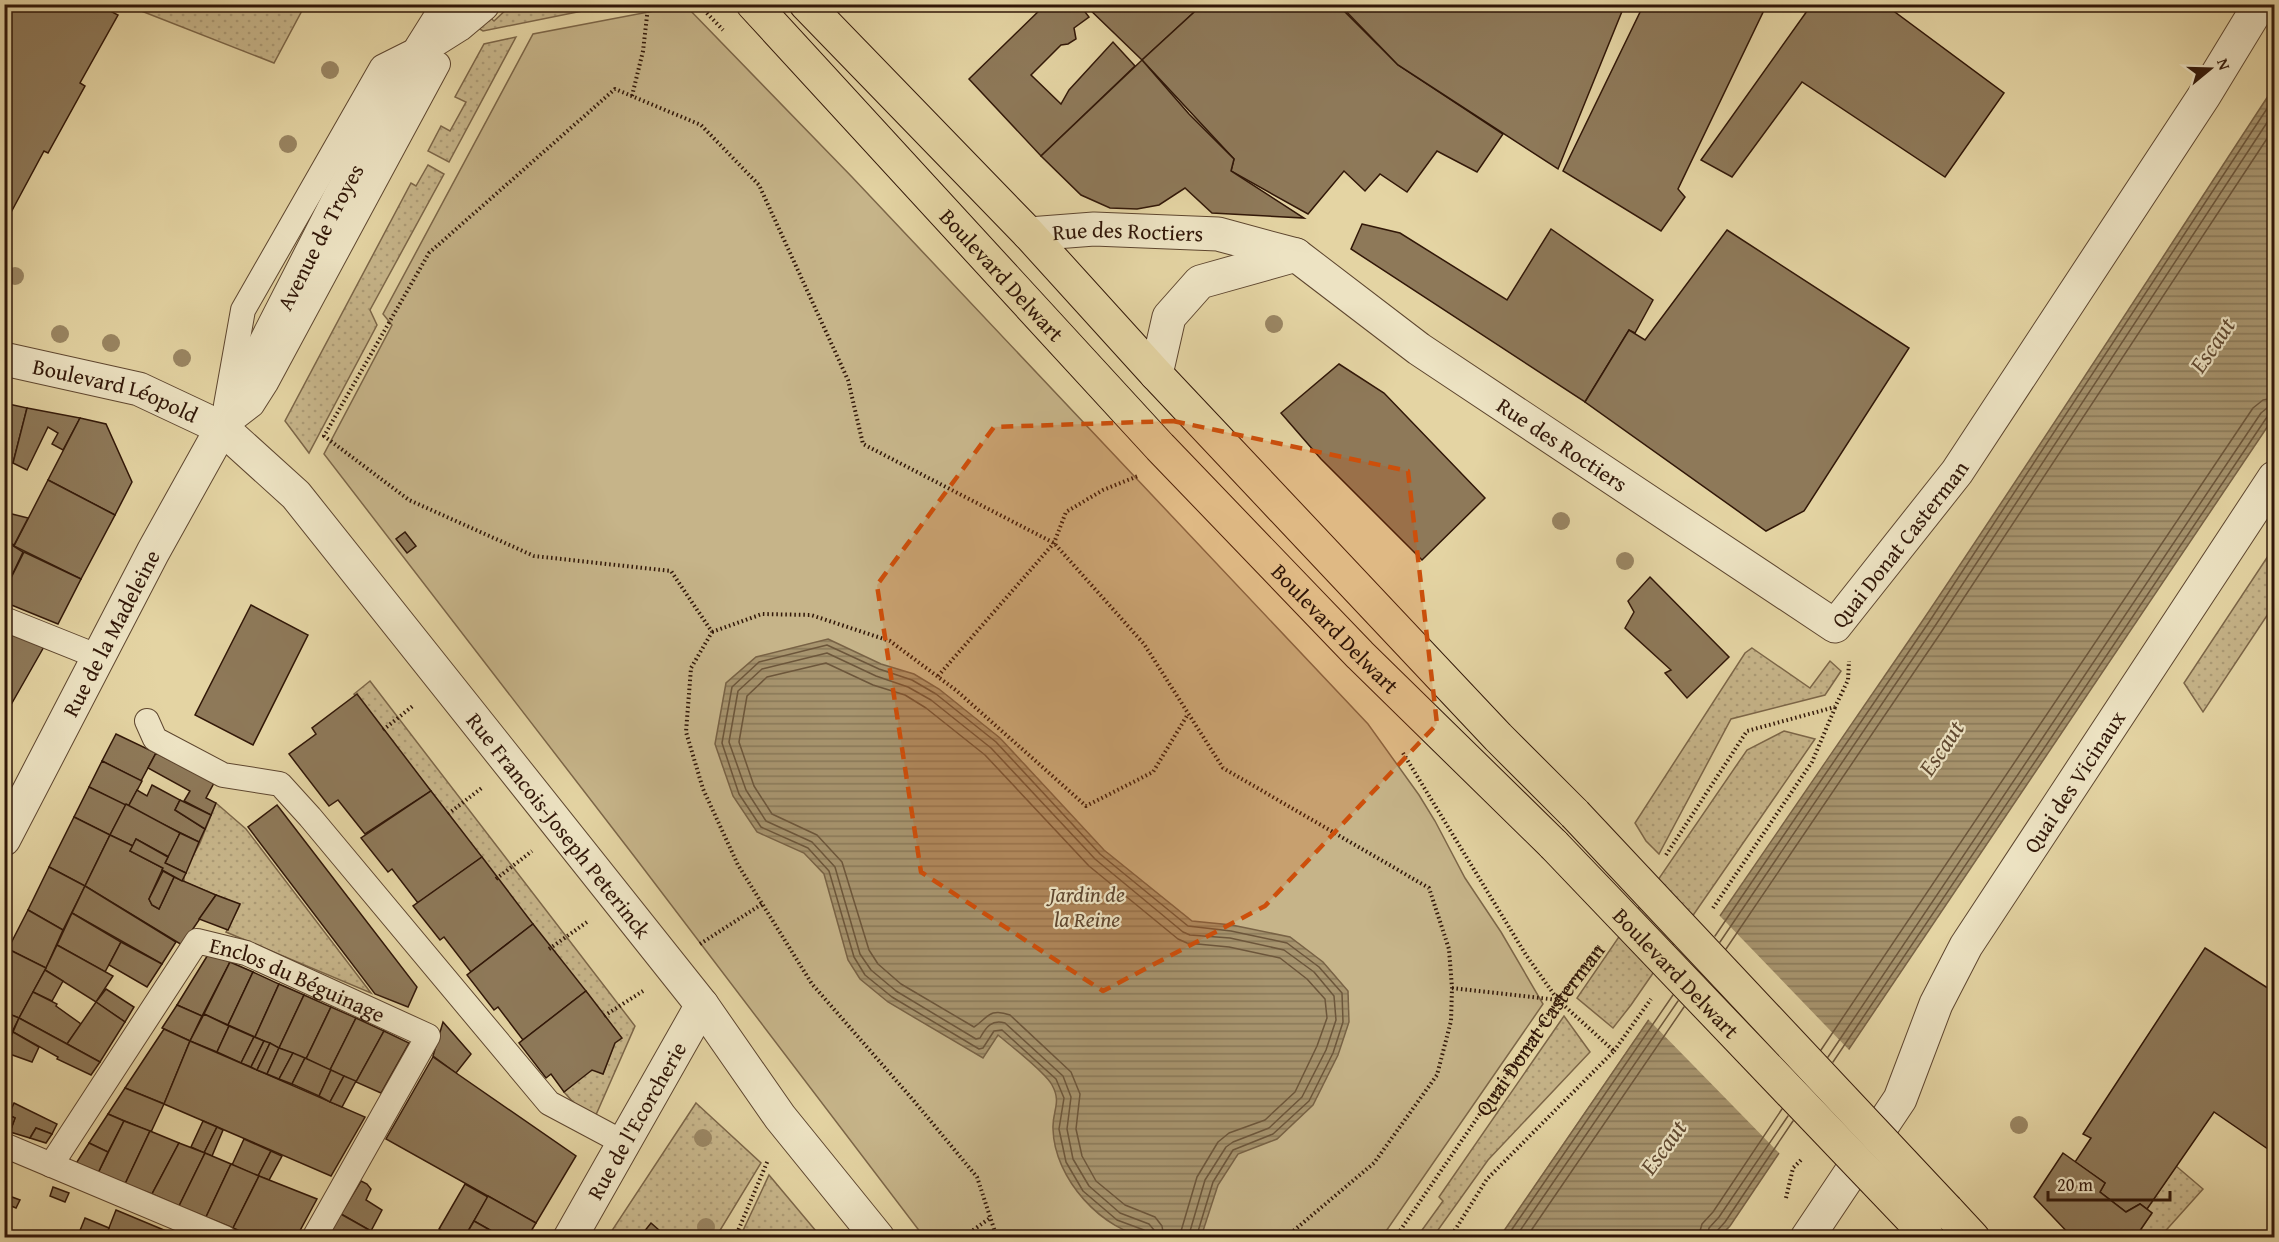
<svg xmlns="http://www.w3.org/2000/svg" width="2279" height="1242" font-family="'Gentium Book Plus',serif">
	<defs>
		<pattern id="grass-dots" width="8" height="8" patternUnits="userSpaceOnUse" patternTransform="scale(1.5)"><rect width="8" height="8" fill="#c6b489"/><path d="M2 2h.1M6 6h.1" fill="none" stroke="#ab9a75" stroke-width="1.8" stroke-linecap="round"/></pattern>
		<pattern id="water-rules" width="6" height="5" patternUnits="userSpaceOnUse" patternTransform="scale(1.5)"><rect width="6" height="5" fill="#a7946e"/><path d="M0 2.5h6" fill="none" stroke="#897858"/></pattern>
	</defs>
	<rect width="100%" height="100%" fill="#e4d4a3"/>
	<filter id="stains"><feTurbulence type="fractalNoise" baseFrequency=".00333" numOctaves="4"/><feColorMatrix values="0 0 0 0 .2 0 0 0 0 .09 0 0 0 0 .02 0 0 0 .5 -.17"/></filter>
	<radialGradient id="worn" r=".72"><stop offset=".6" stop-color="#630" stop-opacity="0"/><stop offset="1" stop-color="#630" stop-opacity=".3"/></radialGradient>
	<g fill="url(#grass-dots)" stroke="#7c6648" stroke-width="1.5">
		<polygon points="126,5 305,5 274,63"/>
		<polygon points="511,5 612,5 483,31 478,28 486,14 494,21"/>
		<polygon points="516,37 449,162 428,151 441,126 450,131 466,102 455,97 484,44"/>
		<polygon points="428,165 444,174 370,310 377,325 309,453 285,421 411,183 416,186"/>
		<polygon points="2274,547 2274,605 2203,712 2184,683"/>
		<polygon points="1752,648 1810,688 1830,661 1841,671 1825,695 1731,719 1659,854 1646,841 1635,823 1745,653"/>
		<polygon points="370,681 635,1026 595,1117 582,1112 564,1092 591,1068 603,1074 615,1042 430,790 354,694"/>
		<polygon points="1784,731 1815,739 1631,1005 1613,1028 1577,998 1747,750"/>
		<polygon points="216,803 246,829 371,993 226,932 240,905 184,882 184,872 200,843"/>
		<polygon points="1564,1016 1590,1052 1488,1160 1433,1237 1417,1237 1443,1201 1439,1197"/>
		<polygon points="696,1103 761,1163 716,1237 617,1237 611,1232"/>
		<polygon points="2176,1166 2203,1189 2160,1237 2135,1238 2152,1213 2147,1209"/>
		<polygon points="769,1175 821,1237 740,1237"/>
	</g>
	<polygon fill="#c6b489" stroke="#7c6648" stroke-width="1.5" points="685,5 852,177 1368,724 1419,795 1435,821 1465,878 1501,932 1543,1004 1382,1237 924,1237 634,856 324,454 392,325 383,314 533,34"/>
	<g fill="url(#water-rules)" stroke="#786245" stroke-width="1.5">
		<path d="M2274,87V417L1730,1226L1718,1238H1499C1638,1032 1782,829 1921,623C2041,445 2157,266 2274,87Z"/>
		<path d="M828,639L881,664L914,674L939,689L1000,738L1104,850L1192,921L1232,925L1290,937L1323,962L1348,991L1349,1022L1338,1055L1313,1105L1277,1139L1238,1154L1218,1185L1201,1237C1185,1238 1167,1239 1151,1238C1102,1232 1054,1178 1053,1129C1052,1111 1062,1103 1052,1085C1045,1072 1011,1046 998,1035L983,1058L888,1002L860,979L848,960L824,874L804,853L757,832L733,796L715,744L726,683L756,657Z"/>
	</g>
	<polygon fill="#e4d4a3" points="1719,915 1851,1052 1781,1155 1646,1017"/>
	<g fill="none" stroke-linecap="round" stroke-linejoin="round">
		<g stroke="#6c563b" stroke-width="1.5">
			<polyline points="1715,936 1929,622 2274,98"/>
			<polyline points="1720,942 1935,626 2274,112"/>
			<polyline points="1726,949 1942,631 2274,128"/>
			<polyline points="1821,1050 2253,408 2263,400 2274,398"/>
			<polyline points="1828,1057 2261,413 2267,408 2274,407"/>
			<polyline points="1833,1062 2267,417 2274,414"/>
			<polyline points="1147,1238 1144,1230 1117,1220 1083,1191 1066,1162 1059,1129 1064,1098 1056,1079 1002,1030 994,1031 983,1048 979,1049 892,997 865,975 854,957 829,871 808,848 761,827 739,794 722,743 732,687 759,662 827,645 879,669 912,680 936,694 996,742 1100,854 1188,926 1231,931 1287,943 1319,967 1342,993 1343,1022 1333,1053 1309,1101 1273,1134 1233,1150 1213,1182 1196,1238"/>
			<path d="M1155,1238L1154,1230L1149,1224L1120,1213L1089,1186L1073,1159L1067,1129L1071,1097L1063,1076L1005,1023C992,1019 986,1027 980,1038L976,1039L896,991L871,970L860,954L835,867L812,842L766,821L746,790L729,742L738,691L762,669L827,653L876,676L908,687L931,700L991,748L1095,859L1183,932L1190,935L1230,938L1284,950L1314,972L1334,996L1336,1020L1326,1050L1302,1097L1269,1128L1233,1142L1226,1147L1205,1180L1188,1238"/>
			<path d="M1164,1238L1162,1226L1155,1217L1125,1205L1096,1181L1082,1156L1076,1129L1080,1094L1071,1072L1010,1015C989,1007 987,1019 974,1027L901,984L878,964L869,950L842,862L817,835L772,814L754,786L739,742L747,696L767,677L826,663L873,685L905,695L926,708L985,755L1089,866L1178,939L1187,943L1229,947L1280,958L1307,979L1325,999L1327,1018L1317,1046L1295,1092L1265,1120L1229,1133L1218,1142L1197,1177L1179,1238"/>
			<polyline points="1506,1238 1673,995"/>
			<polyline points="1515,1238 1678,1001"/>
			<polyline points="1526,1238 1684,1007"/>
			<polyline points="1698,1238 1702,1224 1713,1212 1782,1109"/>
			<polyline points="1707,1238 1709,1228 1719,1217 1788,1116"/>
			<polyline points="1715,1238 1716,1232 1725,1222 1793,1121"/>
		</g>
	</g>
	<g fill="#8e7959" stroke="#311708" stroke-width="1.5">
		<polygon points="4,4 113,4 110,11 118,15 80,83 85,86 48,153 44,151 8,218 4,217"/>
		<polygon points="1046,4 1079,4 1089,17 1074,28 1076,39 1068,44 1061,45 1031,75 1061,104 1069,90 1113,42 1135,66 1041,156 969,79"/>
		<polygon points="1084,4 1203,4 1142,60"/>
		<polygon points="1203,4 1337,4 1398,65 1503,134 1477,172 1437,151 1407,192 1380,174 1365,191 1344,171 1308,214 1231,171 1234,159 1142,60"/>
		<polygon points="1339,4 1625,4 1558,169 1398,65"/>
		<polygon points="1644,4 1767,4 1678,189 1685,197 1661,231 1563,171"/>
		<polygon points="1812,4 1884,4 2004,93 1945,177 1802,82 1732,177 1701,160"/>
		<polygon points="1142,60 1189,114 1234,159 1231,171 1304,218 1212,213 1185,188 1159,205 1137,209 1110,208 1081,195 1041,156"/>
		<polygon points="1362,224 1400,233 1507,300 1551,229 1653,300 1635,333 1629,330 1585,402 1351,249"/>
		<polygon points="1727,230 1909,348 1804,511 1766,531 1585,402 1629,330 1645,340"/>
		<polygon points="1339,364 1384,393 1485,498 1422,560 1321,459 1281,413"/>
		<polygon points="4,403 27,408 13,463 4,461"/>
		<polygon points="27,408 80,418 63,450 52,444 58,433 48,427 27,470 13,463"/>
		<polygon points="80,418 106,424 132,482 115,515 48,480"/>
		<polygon points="48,480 115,515 81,579 14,546"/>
		<polygon points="4,512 28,518 14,545 4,540"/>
		<polygon points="405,532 416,546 407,553 396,539"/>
		<polygon points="4,540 23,552 4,592"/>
		<polygon points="24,552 81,579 58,624 4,602 4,592"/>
		<polygon points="1650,577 1729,657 1687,698 1665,673 1671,670 1625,628 1634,612 1628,601"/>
		<polygon points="251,605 308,635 253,745 195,715"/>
		<polygon points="4,630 45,645 4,717"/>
		<polygon points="357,694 431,791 365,834 338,800 329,806 289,754 316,734 312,728"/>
		<polygon points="116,734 156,753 141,781 102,761"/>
		<polygon points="156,753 214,783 206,798 216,803 211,815 184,801 190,791 148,768"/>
		<polygon points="102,761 142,781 128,807 89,787"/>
		<polygon points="152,785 180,800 175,810 205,829 199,842 128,807 137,790 147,796"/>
		<polygon points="89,787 126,805 110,835 74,817"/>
		<polygon points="431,791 482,857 418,903 392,869 388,872 361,838"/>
		<polygon points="180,800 211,815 205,829 175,810"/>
		<polygon points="126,804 180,833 169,857 136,839 133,846 110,835"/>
		<polygon points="277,805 417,987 408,1007 375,994 248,827"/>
		<polygon points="74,817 110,835 85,886 49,867"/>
		<polygon points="180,833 199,842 186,873 165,863"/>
		<polygon points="110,835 133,846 130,851 163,868 149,899 152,905 159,909 174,877 216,895 182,945 85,886"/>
		<polygon points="136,839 168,857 165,863 186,873 182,881 162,870 163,868 130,851"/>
		<polygon points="482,857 533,924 471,972 444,937 440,940 413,906"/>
		<polygon points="49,867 85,886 63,930 28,910"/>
		<polygon points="163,871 174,877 159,909 152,905 149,899"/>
		<polygon points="85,886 176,942 162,964 72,913"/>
		<polygon points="216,895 240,904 228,930 199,919"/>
		<polygon points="28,910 63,930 46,968 8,949"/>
		<polygon points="72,913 121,942 105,972 57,945"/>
		<polygon points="533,924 586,991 523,1040 498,1007 494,1010 467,975"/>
		<polygon points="121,942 162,964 147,987 109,965"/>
		<polygon points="57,945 113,976 96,1002 45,970"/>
		<polygon points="2205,948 2274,992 2274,1142 2268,1149 2214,1112 2147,1209 2140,1204 2126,1212 2100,1192 2105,1183 2075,1162 2091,1138 2083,1134"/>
		<polygon points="8,949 46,968 19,1018 4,1012 4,956"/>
		<polygon points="209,953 230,962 202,1016 177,1005"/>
		<polygon points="230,962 253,972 228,1025 204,1014"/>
		<polygon points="45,970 63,981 52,1001 33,992"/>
		<polygon points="253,972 279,984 255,1037 228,1025"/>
		<polygon points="279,984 304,995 279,1048 255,1037"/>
		<polygon points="106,989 134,1007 125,1022 96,1002"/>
		<polygon points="586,991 622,1038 615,1043 603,1074 592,1070 564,1092 551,1074 546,1078 519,1043"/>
		<polygon points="33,992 57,1004 56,1006 81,1024 67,1044 19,1018"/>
		<polygon points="304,995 331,1007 306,1059 279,1048"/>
		<polygon points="96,1002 125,1022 100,1062 67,1044"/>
		<polygon points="177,1005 202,1016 190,1041 162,1028"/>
		<polygon points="331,1007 356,1018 330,1070 306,1059"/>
		<polygon points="4,1012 19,1018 4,1048"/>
		<polygon points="204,1014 229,1026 217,1052 190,1041"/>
		<polygon points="19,1018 67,1044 100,1062 91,1075 57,1059 58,1057 13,1032"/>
		<polygon points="356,1018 384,1031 356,1082 330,1070"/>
		<polygon points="443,1022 471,1054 456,1073 433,1056"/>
		<polygon points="229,1026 254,1037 241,1063 217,1052"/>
		<polygon points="164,1029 190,1041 164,1104 125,1088"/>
		<polygon points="384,1031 409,1043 381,1093 356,1082"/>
		<polygon points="13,1032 39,1047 32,1062 4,1052"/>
		<polygon points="254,1037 264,1041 251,1067 241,1063"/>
		<polygon points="190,1041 365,1117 331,1176 164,1104"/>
		<polygon points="264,1041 270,1043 257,1070 251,1067"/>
		<polygon points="270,1043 279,1048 267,1074 257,1070"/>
		<polygon points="279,1048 293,1053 279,1079 267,1074"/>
		<polygon points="293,1053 305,1058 292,1084 279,1079"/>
		<polygon points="433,1057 576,1156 536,1223 386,1139"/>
		<polygon points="305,1058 331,1070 319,1096 292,1084"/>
		<polygon points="331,1070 344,1076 330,1102 319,1096"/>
		<polygon points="344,1076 356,1081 342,1107 330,1102"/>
		<polygon points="125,1088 164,1104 151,1132 108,1114"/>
		<polygon points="14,1103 57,1124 52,1134 36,1128 30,1138 10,1132 15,1118 4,1113 4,1106 11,1110"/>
		<polygon points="4,1113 15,1118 10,1132 4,1130"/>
		<polygon points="108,1114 124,1121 108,1152 89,1143"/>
		<polygon points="124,1121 150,1131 125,1184 98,1173"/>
		<polygon points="203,1121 217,1127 204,1153 191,1147"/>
		<polygon points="217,1127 223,1130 212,1156 204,1153"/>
		<polygon points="36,1128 52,1134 46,1143 30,1138"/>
		<polygon points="150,1131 179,1143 152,1194 125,1184"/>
		<polygon points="244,1139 271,1151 258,1176 232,1165"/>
		<polygon points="89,1143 108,1152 98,1173 75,1165"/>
		<polygon points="179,1143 205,1153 179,1206 152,1194"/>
		<polygon points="271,1151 282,1156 269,1180 258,1176"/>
		<polygon points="205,1153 231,1164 206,1217 179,1206"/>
		<polygon points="2063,1153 2105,1183 2100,1192 2126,1212 2140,1204 2152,1213 2135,1238 2073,1238 2034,1197"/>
		<polygon points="231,1164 259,1176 233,1228 206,1217"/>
		<polygon points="259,1176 317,1199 296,1238 257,1238 233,1228"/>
		<polygon points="361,1181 367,1184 371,1189 366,1200 382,1210 371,1231 341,1214"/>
		<polygon points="465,1184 488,1197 464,1238 442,1238 445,1232 439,1229"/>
		<polygon points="53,1187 69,1193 65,1202 50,1196"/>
		<polygon points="4,1194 20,1200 16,1208 4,1203"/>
		<polygon points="488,1196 536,1223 527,1238 504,1238 474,1221"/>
		<polygon points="116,1210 183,1238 105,1238"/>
		<polygon points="339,1213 371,1231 367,1238 325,1238"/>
		<polygon points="85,1218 109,1228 105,1238 77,1238"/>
		<polygon points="474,1221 504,1238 464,1238"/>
		<polygon points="651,1223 668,1238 639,1238"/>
		<polygon points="371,1231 382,1238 367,1238"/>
	</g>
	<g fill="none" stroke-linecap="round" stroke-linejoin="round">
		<g stroke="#5e462f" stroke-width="26">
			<g id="lane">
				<polyline points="226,405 243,310 382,67 422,47 430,78"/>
				<polyline points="226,425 252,405 266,383 438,64"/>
				<polyline points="4,619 99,657"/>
				<polyline points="147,721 155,739 223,775 280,784 310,817 549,1103 624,1143"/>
				<polyline points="4,1145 225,1238"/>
				<path id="s2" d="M51,1165L197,941L246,953L428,1036L314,1238"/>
			</g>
		</g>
		<g stroke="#5e462f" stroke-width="35">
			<g id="street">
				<polyline points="431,42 458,25 483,4"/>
				<path id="s3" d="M1029,234L1094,229L1218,234L1296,255L1419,349L1835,626L1957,472L2204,96L2260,4"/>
				<path id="s4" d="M4,359L139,389L222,428L296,495L702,1005L780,1117L878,1238"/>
				<polyline points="1156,374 1169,317 1200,282 1296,255"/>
				<path id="s5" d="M4,839L153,552L222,428L339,199L422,47L449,4"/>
				<path id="s6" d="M570,1238L702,1005"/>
				<path id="s7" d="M1807,1238L1900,1099L1936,1004L1966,946L2274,478"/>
			</g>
		</g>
		<g stroke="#311708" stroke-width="35">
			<g id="primary">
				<path id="s8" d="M753,4L1160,447L1360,655L1554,845"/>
				<polyline points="806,4 1029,234 1156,374 1498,737 1575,814"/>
				<polyline points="1947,1210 1973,1238"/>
			</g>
		</g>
		<g stroke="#311708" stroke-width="4" stroke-dasharray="1.5 3" stroke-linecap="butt">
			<polyline points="705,4 701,7 723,30"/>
			<polyline points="632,96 643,51 648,7"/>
			<polyline points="712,632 762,614 811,615 890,641 957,691 1086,806 1153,772 1188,714"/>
			<polyline points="938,676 1054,543 1066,512 1103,490 1138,476"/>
			<polyline points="383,730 414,705"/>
			<polyline points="1403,753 1526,955 1558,1000 1614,1051 1487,1179 1450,1238"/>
			<polyline points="448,814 483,787"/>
			<polyline points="1666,855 1747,731 1835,707 1848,680 1849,661"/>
			<polyline points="496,879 532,851"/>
			<polyline points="1713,908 1812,762 1835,708"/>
			<polyline points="700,944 762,904"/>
			<polyline points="549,949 587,922"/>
			<polyline points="1452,988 1558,1000"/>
			<polyline points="604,1016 643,991"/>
			<polyline points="1614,1051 1651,999"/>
			<polyline points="1786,1198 1793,1168 1802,1159"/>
			<polyline points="735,1238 768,1160"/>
			<polyline points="962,1238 990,1218"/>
			<polyline points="997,1238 977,1177 914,1101 812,984 738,865 703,789 686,732 691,668 712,632 671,571 534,556 409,500 324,436 429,253 615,89 701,125 759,185 848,380 863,444 1054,543 1144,644 1223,768 1429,888 1449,949 1452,988 1451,1021 1437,1075 1374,1163 1285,1238"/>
			<path id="s1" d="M1395,1238L1558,1000L1599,946"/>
		</g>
		<use href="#lane" stroke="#ede3c3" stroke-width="24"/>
		<use href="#street" stroke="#ede3c3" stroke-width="33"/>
		<use href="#primary" stroke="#e4d4a3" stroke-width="33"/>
		<g stroke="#311708" stroke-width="35" stroke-linecap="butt">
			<g id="primary-bridge">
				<polyline points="1575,814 1947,1210"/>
				<path id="s9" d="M1554,845L1926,1234"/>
			</g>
		</g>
		<use href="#primary-bridge" stroke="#e4d4a3" stroke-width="33"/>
	</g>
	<g fill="#9a8663">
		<circle cx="330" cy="70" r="9"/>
		<circle cx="288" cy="144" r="9"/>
		<circle cx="15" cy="276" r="9"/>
		<circle cx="1274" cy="324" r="9"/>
		<circle cx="60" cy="334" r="9"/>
		<circle cx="111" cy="343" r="9"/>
		<circle cx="182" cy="358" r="9"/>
		<circle cx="1561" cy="521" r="9"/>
		<circle cx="1625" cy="561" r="9"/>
		<circle cx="2019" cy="1125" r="9"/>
		<circle cx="703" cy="1138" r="9"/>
		<circle cx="706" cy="1227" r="9"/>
	</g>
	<path fill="#cd4f0b" fill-opacity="0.2" stroke="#cd4f0b" stroke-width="4.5" stroke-dasharray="12 8" stroke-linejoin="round" d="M1173,421L1408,471L1437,724L1265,906L1103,991L921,872L877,585L994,427Z"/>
	<g text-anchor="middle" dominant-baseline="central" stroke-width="4.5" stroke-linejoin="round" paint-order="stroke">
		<g font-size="22" fill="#311708" stroke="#ede3c3">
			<text stroke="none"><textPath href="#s3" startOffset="99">Rue des Roctiers</textPath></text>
			<text stroke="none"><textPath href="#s5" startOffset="680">Avenue de Troyes</textPath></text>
			<text stroke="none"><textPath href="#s8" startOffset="368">Boulevard Delwart</textPath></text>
			<text stroke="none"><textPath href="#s4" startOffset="116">Boulevard Léopold</textPath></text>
			<text stroke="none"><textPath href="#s3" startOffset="597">Rue des Roctiers</textPath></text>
			<text stroke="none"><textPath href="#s3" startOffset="1029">Quai Donat Casterman</textPath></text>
			<text stroke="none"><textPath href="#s8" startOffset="854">Boulevard Delwart</textPath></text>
			<text stroke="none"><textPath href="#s5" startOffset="232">Rue de la Madeleine</textPath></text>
			<text stroke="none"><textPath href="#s7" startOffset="531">Quai des Vicinaux</textPath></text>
			<text stroke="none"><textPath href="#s4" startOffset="752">Rue Francois-Joseph Peterinck</textPath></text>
			<text stroke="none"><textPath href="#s9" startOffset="177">Boulevard Delwart</textPath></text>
			<text stroke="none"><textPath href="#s2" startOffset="375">Enclos du Béguinage</textPath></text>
			<text stroke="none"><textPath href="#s1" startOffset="254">Quai Donat Casterman</textPath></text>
			<text stroke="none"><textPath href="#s6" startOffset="135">Rue de l'Ecorcherie</textPath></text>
		</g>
		<g font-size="22" font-style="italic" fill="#5e462f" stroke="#ede3c3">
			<text x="1087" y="894">Jardin de<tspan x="1087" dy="25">la Reine</tspan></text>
		</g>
		<g font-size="24" font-style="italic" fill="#604931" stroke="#ede3c3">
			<text transform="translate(2212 345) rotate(-56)">Escaut</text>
			<text transform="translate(1941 748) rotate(-56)">Escaut</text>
			<text transform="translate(1663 1147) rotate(-54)">Escaut</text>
		</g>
	</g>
	<rect width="2279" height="1242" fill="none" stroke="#e4d4a3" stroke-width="24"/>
	<rect x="6" y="6" width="2267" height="1230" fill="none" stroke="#311708" stroke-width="3"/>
	<rect x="12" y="12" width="2255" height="1218" fill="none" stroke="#311708" stroke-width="1.5"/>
	<g transform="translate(2210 69) rotate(71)" stroke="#ede3c3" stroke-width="4.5" paint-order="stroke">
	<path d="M0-4.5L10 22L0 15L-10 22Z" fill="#311708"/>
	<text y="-9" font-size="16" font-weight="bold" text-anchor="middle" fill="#311708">N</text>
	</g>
	<path d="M2048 1191v9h122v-9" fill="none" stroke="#311708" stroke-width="3"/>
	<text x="2057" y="1191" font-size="18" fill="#311708" stroke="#ede3c3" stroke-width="4.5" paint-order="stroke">20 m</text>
	<rect width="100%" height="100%" filter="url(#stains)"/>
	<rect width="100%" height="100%" fill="url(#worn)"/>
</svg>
